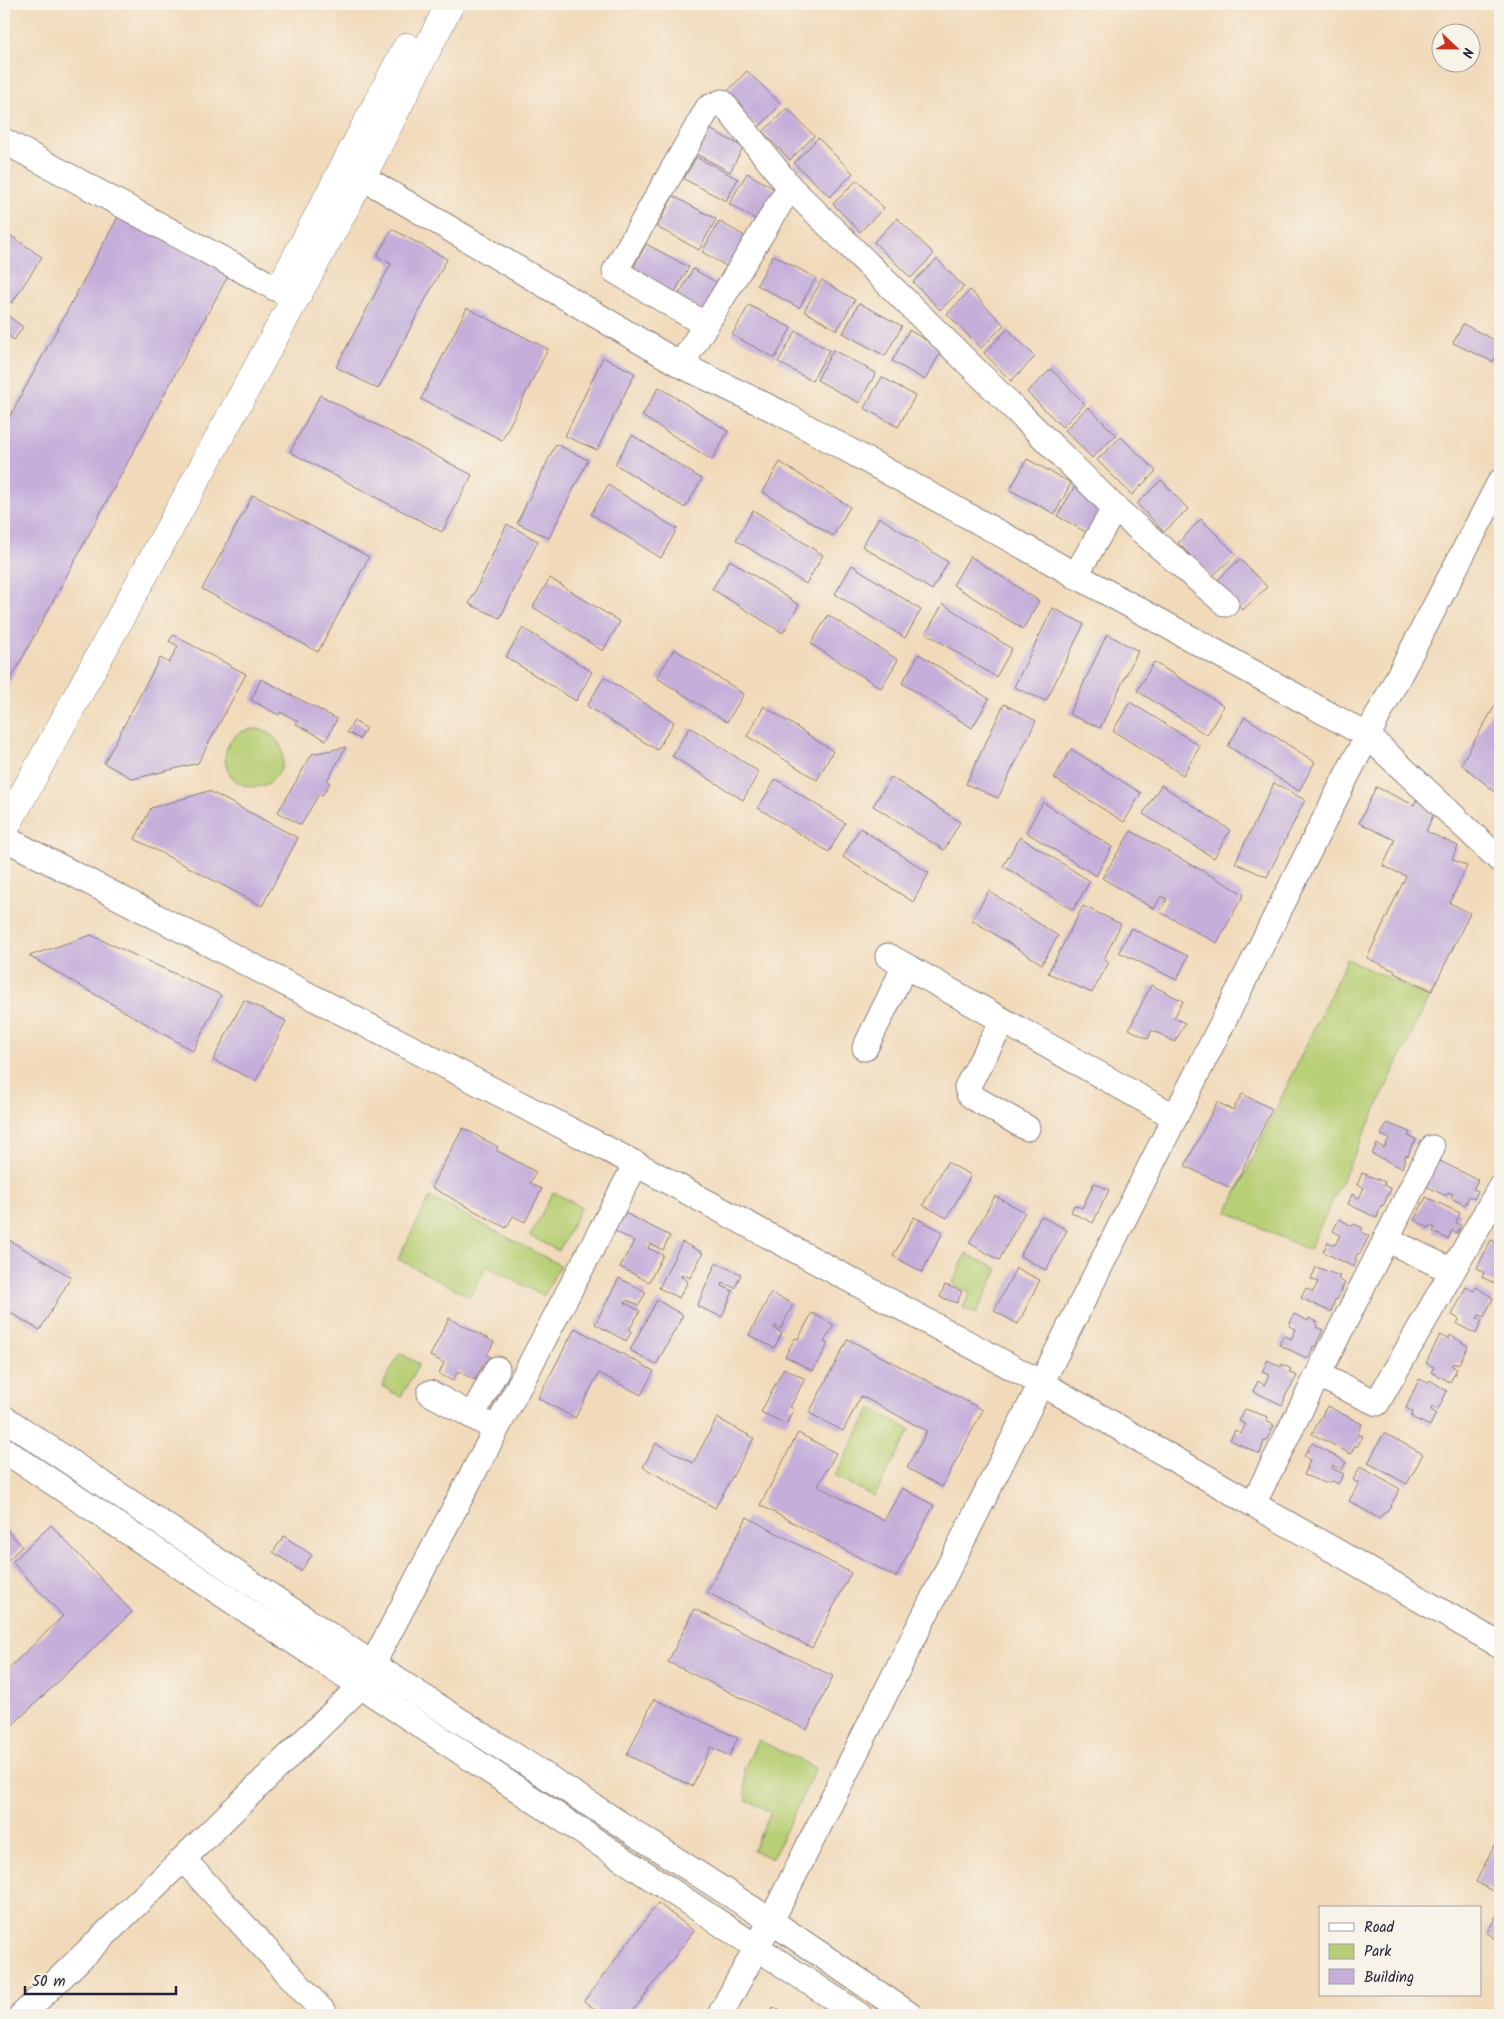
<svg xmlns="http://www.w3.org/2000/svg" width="1504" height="2019" font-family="Kalam,sans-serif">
	<rect width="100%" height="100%" fill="#f7f3e8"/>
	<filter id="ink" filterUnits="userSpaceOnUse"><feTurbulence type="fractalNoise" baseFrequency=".02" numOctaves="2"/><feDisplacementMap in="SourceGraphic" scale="10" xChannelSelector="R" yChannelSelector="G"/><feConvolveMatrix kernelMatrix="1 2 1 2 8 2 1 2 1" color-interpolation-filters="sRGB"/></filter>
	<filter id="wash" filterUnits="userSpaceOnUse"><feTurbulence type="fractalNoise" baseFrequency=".0096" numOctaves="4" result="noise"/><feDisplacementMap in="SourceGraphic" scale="20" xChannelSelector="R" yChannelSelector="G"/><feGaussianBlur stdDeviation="1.12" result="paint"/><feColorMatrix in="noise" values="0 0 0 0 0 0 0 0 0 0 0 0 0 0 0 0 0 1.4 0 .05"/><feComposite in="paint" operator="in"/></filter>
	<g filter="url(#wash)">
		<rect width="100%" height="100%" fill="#f1daba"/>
		<g fill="#b7cf74" stroke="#6c7858">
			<circle cx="254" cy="758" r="29"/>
			<polygon points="1347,959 1429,997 1309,1250 1227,1212"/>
			<polygon points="553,1192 581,1207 559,1251 530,1236"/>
			<polygon points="430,1197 560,1265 544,1296 487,1266 470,1297 398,1259"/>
			<polygon points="966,1254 998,1269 976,1314 963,1308 970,1293 952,1284"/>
			<polygon points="400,1353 419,1364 401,1397 382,1386"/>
			<polygon points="871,1408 910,1430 874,1497 835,1476"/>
			<polygon points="758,1740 816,1768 772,1859 753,1850 771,1812 746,1800 744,1769"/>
		</g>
		<g id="blocks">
			<g fill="#c5afda">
				<polygon points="747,71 781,104 758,128 724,95"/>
				<polygon points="787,108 814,136 790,160 763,132"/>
				<polygon points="706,127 743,147 730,172 692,152"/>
				<polygon points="818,138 853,173 830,197 794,163"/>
				<polygon points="696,157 738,179 726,201 684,179"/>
				<polygon points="747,173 780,192 762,223 729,204"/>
				<polygon points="857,180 884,208 860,232 833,204"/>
				<polygon points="673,196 716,219 699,250 657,227"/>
				<polygon points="119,215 229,274 4,692 4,427"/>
				<polygon points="897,218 934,254 911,278 874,242"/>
				<polygon points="719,221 753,241 735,271 702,252"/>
				<polygon points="392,229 447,259 378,389 336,367 391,264 377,256"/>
				<polygon points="4,231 42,257 12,303 4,297"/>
				<polygon points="646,244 689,267 672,297 630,274"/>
				<polygon points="773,255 816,278 799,308 757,285"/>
				<polygon points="937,259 964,287 940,310 913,282"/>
				<polygon points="693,269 726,288 709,319 676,300"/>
				<polygon points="822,280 855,300 837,330 804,311"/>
				<polygon points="970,290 1004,325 981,348 947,314"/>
				<polygon points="859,303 902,326 885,356 843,333"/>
				<polygon points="749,305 791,328 775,358 732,335"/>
				<polygon points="467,308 548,349 502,440 421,399"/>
				<polygon points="7,315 23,327 14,340 4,332 4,319"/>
				<polygon points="1463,324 1500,343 1500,348 1493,362 1453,343"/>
				<polygon points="1008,329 1035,357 1011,381 984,353"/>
				<polygon points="909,330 942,350 925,380 892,361"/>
				<polygon points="796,331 829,350 812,381 778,362"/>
				<polygon points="833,350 876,373 859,403 817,380"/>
				<polygon points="603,357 635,373 597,450 565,436"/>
				<polygon points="1051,369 1085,404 1062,427 1027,392"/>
				<polygon points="882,377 915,396 898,427 864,408"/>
				<polygon points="659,387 728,431 712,460 642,416"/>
				<polygon points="320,395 472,475 442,532 290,452"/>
				<polygon points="1088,407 1116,435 1092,458 1065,430"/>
				<polygon points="632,435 702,479 685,508 615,464"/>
				<polygon points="1121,437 1156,471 1132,495 1097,460"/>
				<polygon points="556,444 588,460 549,538 517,523"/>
				<polygon points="1027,459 1071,483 1055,514 1010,490"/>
				<polygon points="780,462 850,507 833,536 763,492"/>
				<polygon points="1161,480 1188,509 1164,532 1137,504"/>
				<polygon points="608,485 677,529 661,558 591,514"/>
				<polygon points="1075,486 1108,505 1091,535 1057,516"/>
				<polygon points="253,495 369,557 318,652 202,589"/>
				<polygon points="753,510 823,555 806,584 736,540"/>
				<polygon points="879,517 948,562 932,590 862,546"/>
				<polygon points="1201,519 1236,554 1212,577 1178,543"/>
				<polygon points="507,524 538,541 500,618 469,604"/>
				<polygon points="970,556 1039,601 1023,629 953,585"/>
				<polygon points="1240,559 1267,587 1243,610 1216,582"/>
				<polygon points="730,560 799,605 783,633 712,589"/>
				<polygon points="852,565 921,610 905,638 835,594"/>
				<polygon points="550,578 620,622 603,651 533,607"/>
				<polygon points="943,604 1012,649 996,677 926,633"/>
				<polygon points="1053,608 1084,624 1046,701 1014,687"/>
				<polygon points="828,615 898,660 881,688 811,644"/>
				<polygon points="523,628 592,672 576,701 506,657"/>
				<polygon points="1107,634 1138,651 1100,728 1069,714"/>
				<polygon points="173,635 246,674 198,763 133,779 104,763 160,658 169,663 178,646 169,641"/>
				<polygon points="674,649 744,694 727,722 657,678"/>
				<polygon points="919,654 989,699 972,728 902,683"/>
				<polygon points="1154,662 1224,706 1207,735 1137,691"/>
				<polygon points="604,677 674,722 657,750 587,706"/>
				<polygon points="261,679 337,719 326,740 296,724 298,721 280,712 279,715 251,700"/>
				<polygon points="1500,697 1500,796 1461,764"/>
				<polygon points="1130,702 1200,746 1183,775 1113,731"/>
				<polygon points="1004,704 1036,721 998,798 966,784"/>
				<polygon points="764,706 833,751 817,780 747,736"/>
				<polygon points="1245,717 1315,762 1299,791 1228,746"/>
				<polygon points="354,721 366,728 360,739 347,732"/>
				<polygon points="690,727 759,772 743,800 672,756"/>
				<polygon points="346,747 327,781 330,783 322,796 319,794 301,825 278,812 312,754"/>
				<polygon points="1071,749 1141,793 1124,822 1054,778"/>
				<polygon points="891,777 960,822 944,850 873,806"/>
				<polygon points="776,779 845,823 829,852 758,808"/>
				<polygon points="1274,783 1305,800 1267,877 1235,863"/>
				<polygon points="1161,785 1230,830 1214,858 1143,814"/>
				<polygon points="1376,787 1414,805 1416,800 1436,809 1426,831 1458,846 1452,859 1467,866 1450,903 1470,913 1432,991 1394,973 1395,971 1367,958 1406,876 1383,866 1395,840 1359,823"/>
				<polygon points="209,791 298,838 262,906 135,839 151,808"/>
				<polygon points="1043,802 1112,847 1096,876 1026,832"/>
				<polygon points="860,828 929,873 913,902 843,857"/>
				<polygon points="1131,831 1244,894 1217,943 1160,912 1167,899 1161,896 1154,909 1102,878"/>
				<polygon points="1020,837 1090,881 1073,910 1003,866"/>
				<polygon points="989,891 1058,936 1042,964 972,920"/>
				<polygon points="1083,906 1121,924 1104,959 1109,962 1092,993 1048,973"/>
				<polygon points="1131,928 1188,956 1177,980 1119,952"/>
				<polygon points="91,935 221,995 193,1051 29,956"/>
				<polygon points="1151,985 1183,1001 1174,1018 1185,1023 1175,1042 1152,1030 1148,1039 1129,1029"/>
				<polygon points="244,1000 286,1021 256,1081 213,1060"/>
				<polygon points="1242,1094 1272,1109 1233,1189 1185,1166 1217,1102 1233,1110"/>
				<polygon points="1387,1123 1410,1132 1408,1136 1416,1139 1414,1144 1412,1144 1408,1156 1406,1155 1402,1168 1372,1154 1377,1144 1384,1148 1389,1138 1381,1135"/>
				<polygon points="463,1128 498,1147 496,1150 536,1172 530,1183 542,1189 525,1222 513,1216 506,1228 431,1187"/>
				<polygon points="1436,1159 1478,1180 1473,1189 1478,1191 1474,1199 1469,1196 1465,1205 1451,1198 1453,1194 1448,1192 1446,1196 1424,1185"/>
				<polygon points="947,1162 971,1175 947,1218 923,1205"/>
				<polygon points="1362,1173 1385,1182 1384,1185 1391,1189 1383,1206 1381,1205 1377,1218 1348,1204 1352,1194 1359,1198 1364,1188 1357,1185"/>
				<polygon points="1094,1183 1109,1190 1093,1223 1071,1212 1074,1205 1082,1208"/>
				<polygon points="995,1196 1025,1212 999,1260 969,1243"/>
				<polygon points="1426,1197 1460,1213 1456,1223 1461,1225 1457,1233 1452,1230 1448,1239 1433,1232 1435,1228 1431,1225 1429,1228 1414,1220"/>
				<polygon points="625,1213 670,1236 663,1250 650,1244 648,1248 663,1255 649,1282 620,1267 634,1241 615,1231"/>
				<polygon points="1041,1216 1067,1230 1046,1270 1020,1256"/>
				<polygon points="914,1217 943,1232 922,1272 893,1256"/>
				<polygon points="1339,1219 1352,1226 1354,1224 1363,1228 1361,1232 1369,1236 1360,1254 1358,1253 1355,1259 1357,1260 1354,1267 1323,1252 1328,1242 1335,1245 1340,1235 1333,1231"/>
				<polygon points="4,1237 71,1277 40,1330 4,1309"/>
				<polygon points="1491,1240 1500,1244 1500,1286 1482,1277 1484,1272 1477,1268"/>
				<polygon points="682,1242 703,1253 690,1278 682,1274 681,1277 688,1281 679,1298 659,1288"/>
				<polygon points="716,1263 741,1274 735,1288 723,1283 722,1286 733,1291 722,1317 697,1306"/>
				<polygon points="1316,1267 1340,1276 1338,1279 1345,1283 1337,1300 1335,1299 1331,1312 1301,1298 1306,1288 1313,1292 1318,1282 1311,1279"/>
				<polygon points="1016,1268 1040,1280 1018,1324 994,1311"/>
				<polygon points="619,1278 646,1292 639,1305 627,1300 625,1303 640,1311 629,1330 632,1331 626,1341 595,1324"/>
				<polygon points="945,1285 962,1291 957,1303 940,1297"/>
				<polygon points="1466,1287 1474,1291 1476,1287 1493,1298 1484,1317 1479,1315 1477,1318 1482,1320 1476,1334 1457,1324 1459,1319 1452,1315"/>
				<polygon points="771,1293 793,1304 781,1329 775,1326 774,1328 782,1333 774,1348 749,1335"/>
				<polygon points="657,1300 683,1315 656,1365 630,1350"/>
				<polygon points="812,1313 834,1325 824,1342 828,1344 813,1371 785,1356 795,1338 798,1339"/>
				<polygon points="1294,1314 1308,1321 1309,1318 1318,1323 1316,1327 1323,1330 1315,1347 1313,1346 1309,1359 1279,1345 1284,1335 1291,1339 1296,1329 1289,1326"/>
				<polygon points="449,1318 494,1342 487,1355 492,1358 487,1368 482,1366 475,1380 458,1371 453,1381 439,1374 444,1363 430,1356"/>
				<polygon points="575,1328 654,1371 641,1395 599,1373 575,1418 538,1398"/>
				<polygon points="1440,1335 1449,1339 1450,1335 1468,1346 1458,1365 1453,1363 1452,1366 1457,1369 1450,1382 1431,1372 1434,1367 1426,1363"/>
				<polygon points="848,1339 983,1410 942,1487 907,1468 927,1431 861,1396 843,1431 809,1413"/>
				<polygon points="1268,1360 1281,1367 1282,1364 1291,1369 1289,1372 1297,1376 1284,1398 1285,1399 1282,1405 1253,1391 1258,1381 1264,1385 1269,1375 1262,1372"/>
				<polygon points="784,1368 805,1379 790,1407 794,1409 786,1424 761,1412"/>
				<polygon points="1419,1379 1428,1383 1430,1380 1447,1391 1438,1410 1432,1407 1431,1410 1436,1413 1430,1426 1411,1417 1413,1412 1406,1408"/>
				<polygon points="1327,1406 1362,1424 1357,1434 1363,1436 1357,1447 1355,1445 1351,1454 1312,1434"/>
				<polygon points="1245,1409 1268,1417 1266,1421 1274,1425 1266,1442 1264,1441 1260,1454 1230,1440 1235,1430 1241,1433 1246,1424 1239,1421"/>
				<polygon points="717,1418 754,1438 715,1508 643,1467 656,1443 693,1463"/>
				<polygon points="798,1433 836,1453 818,1486 884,1521 902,1488 934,1505 896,1577 760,1505"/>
				<polygon points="1384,1433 1423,1454 1407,1484 1368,1463"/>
				<polygon points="1312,1443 1346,1462 1342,1470 1333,1465 1332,1468 1344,1474 1338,1484 1333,1481 1325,1483 1304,1475 1310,1460 1304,1456"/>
				<polygon points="1360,1467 1400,1489 1388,1510 1378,1518 1349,1501 1359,1483 1353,1480"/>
				<polygon points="747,1517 851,1573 812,1648 707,1592"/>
				<polygon points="51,1525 132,1612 4,1733 4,1673 63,1616 12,1562"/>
				<polygon points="4,1527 22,1546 5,1563 8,1566 4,1570"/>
				<polygon points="284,1536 312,1555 301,1571 273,1552"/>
				<polygon points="694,1609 833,1676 807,1730 668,1662"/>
				<polygon points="654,1699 738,1738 729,1756 711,1747 692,1786 627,1755"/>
				<polygon points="1500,1833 1500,1894 1476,1882"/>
				<polygon points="658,1903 694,1931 630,2015 602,2015 584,2001"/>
				<polygon points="1500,1909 1500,1941 1487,1933"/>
				<polygon points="773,2007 789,2015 769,2015"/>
			</g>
		</g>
	</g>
	<g filter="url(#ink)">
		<use href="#blocks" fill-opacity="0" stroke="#8a7e7a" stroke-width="1"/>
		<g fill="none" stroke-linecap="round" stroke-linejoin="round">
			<g stroke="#8a7e7a" stroke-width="27">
				<g id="minor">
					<polyline points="4,141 279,290"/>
					<polyline points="362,177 681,365 781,413 1368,736 1500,860"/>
					<polyline points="706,325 615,271 708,108 722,102 790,187"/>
					<polyline points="681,365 790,187 1115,508 1226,604"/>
					<polyline points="1075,576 1115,508"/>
					<polyline points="4,838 636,1164 1041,1383 1500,1645"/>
					<polyline points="888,956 1175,1117"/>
					<polyline points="1003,1021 967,1087 969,1094 976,1099 1027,1128"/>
					<polyline points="865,1048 905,966"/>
					<polyline points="1386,1239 1452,1271"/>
					<polyline points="1318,1375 1377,1403 1500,1188"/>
					<polyline points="430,1393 496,1429"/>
					<polyline points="472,1416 497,1369"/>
					<polyline points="4,1418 372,1664 771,1921 910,2015"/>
					<polyline points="4,1450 859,2015"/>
					<polyline points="1253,1504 1432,1148"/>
					<polyline points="184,1860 326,2015"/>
					<polyline points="22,2015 361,1686 636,1164"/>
					<polyline points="720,2015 771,1921 1348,773 1500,482"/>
				</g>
			</g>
			<g stroke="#8a7e7a" stroke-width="29">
				<g id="major">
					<polyline points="286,277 407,47"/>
					<polyline points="4,830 362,177 450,4"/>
				</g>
			</g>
			<use href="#minor" stroke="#fff" stroke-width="25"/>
			<use href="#major" stroke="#fff" stroke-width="28"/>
		</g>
	</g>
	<rect width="1504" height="2019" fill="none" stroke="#f7f3e8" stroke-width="20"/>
	<rect x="1319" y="1906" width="162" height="90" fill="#f7f3e8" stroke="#a29fa3"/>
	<rect x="1329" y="1923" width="25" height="8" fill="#ffffff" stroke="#a29fa3"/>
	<text x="1364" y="1932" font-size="15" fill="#22223b">Road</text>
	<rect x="1329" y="1944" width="25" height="15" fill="#b7cf74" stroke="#a29fa3"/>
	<text x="1364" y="1956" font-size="15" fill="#22223b">Park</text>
	<rect x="1329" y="1969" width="25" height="15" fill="#c5afda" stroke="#a29fa3"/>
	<text x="1364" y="1982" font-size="15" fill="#22223b">Building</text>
	<g transform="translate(1456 48) rotate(112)"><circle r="24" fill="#f7f3e8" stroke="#a29fa3"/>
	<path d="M0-4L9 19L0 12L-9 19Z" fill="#c8321e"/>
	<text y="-8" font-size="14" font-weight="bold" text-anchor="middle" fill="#22223b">N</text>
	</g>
	<path d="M25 1986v8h151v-8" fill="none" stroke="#22223b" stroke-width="2.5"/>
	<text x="32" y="1986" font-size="15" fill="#22223b" stroke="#f7f3e8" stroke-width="4" paint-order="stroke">50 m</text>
</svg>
